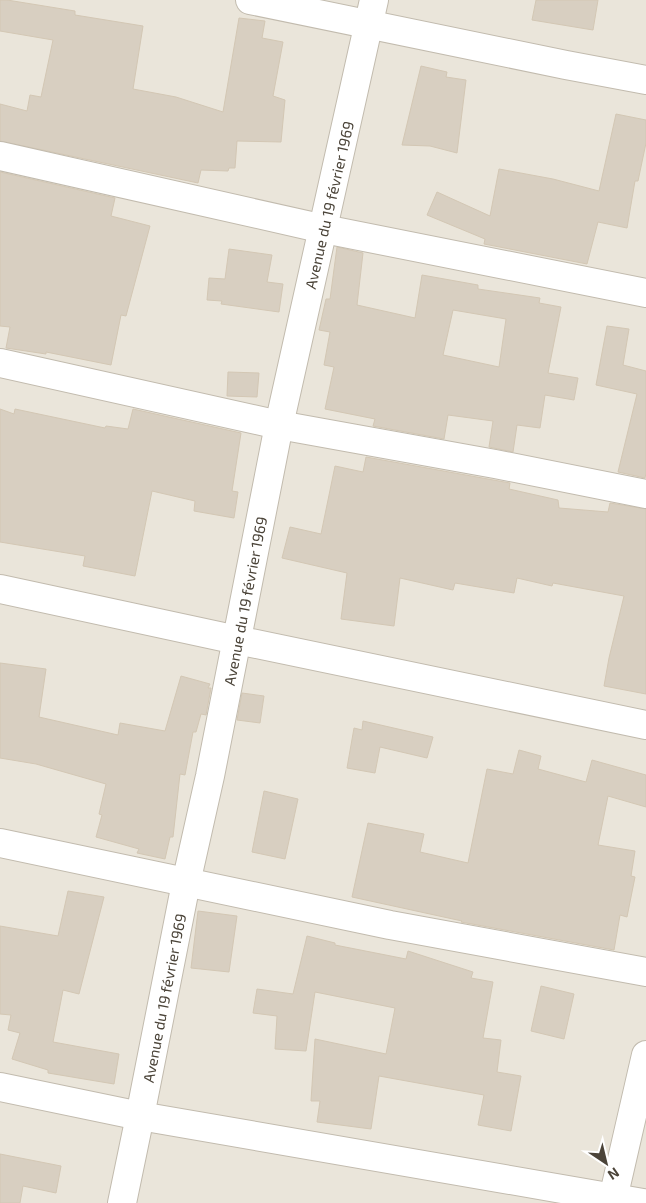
<svg xmlns="http://www.w3.org/2000/svg" width="646" height="1203" font-family="'Exo 2',sans-serif">
	<rect width="100%" height="100%" fill="#f6f3ec"/>
	<rect fill="#eae5da" x="0" y="0" width="646" height="1203"/>
	<g fill="#d8cfc1" stroke="#d3c7b4" fill-rule="evenodd">
		<polygon points="0,0 7,0 75,11 75,15 143,26 133,89 176,97 223,112 239,18 265,21 262,38 283,42 273,96 285,100 281,142 237,141 235,168 229,168 228,171 201,170 198,183 0,141 0,104 27,111 30,95 41,97 53,40 0,31"/>
		<polygon points="536,0 598,0 593,30 532,20"/>
		<polygon points="421,66 447,72 446,77 466,80 457,153 430,146 402,145"/>
		<polygon points="616,114 646,120 646,143 638,181 635,181 627,228 598,222 587,264 484,244 485,239 427,215 437,192 490,216 499,169 553,179 599,191"/>
		<polygon points="0,172 115,198 111,216 150,226 126,316 121,315 111,365 46,352 46,354 6,348 10,327 0,326"/>
		<path d="M337,247L363,253L357,305L415,318L422,275L478,285V289L540,298L539,303L561,307L548,373L578,378L574,400L545,395L540,428L517,425L513,452L489,447L493,421L448,415L444,439L373,426L375,419L325,409L334,367L324,365L330,332L319,330L326,299H330ZM453,310L506,319L499,367L443,355Z"/>
		<polygon points="229,249 272,255 267,282 283,284 279,312 221,304 222,301 207,300 209,278 225,279"/>
		<polygon points="607,326 629,329 623,365 646,371 646,473 645,478 618,472 637,394 596,385"/>
		<polygon points="228,372 259,373 257,397 227,396"/>
		<polygon points="0,409 14,414 15,409 105,428 106,426 128,429 133,409 241,433 232,491 238,492 234,518 194,511 195,501 152,491 135,576 83,566 85,556 0,542"/>
		<polygon points="366,457 510,483 509,489 558,500 559,508 608,512 610,503 646,509 646,694 604,686 609,658 624,596 553,583 552,586 517,578 514,593 455,583 453,590 400,578 394,626 341,619 347,573 282,558 290,527 321,534 335,466 363,472"/>
		<polygon points="0,663 46,669 39,717 118,735 120,723 165,731 181,676 210,684 208,688 211,688 206,715 201,714 196,732 193,732 185,775 180,774 173,837 170,837 165,859 137,853 139,849 96,837 102,815 99,814 106,784 36,764 0,758"/>
		<polygon points="242,693 264,696 260,723 237,720"/>
		<polygon points="363,721 433,737 427,758 380,747 375,773 347,768 354,728 362,730"/>
		<polygon points="519,750 541,756 538,769 586,782 592,760 646,775 646,807 608,796 598,845 635,851 631,876 635,877 627,917 620,915 614,950 461,922 462,921 352,897 368,823 424,834 420,852 468,863 487,769 513,774"/>
		<polygon points="264,791 298,799 285,859 252,852"/>
		<polygon points="68,891 104,897 79,994 63,990 53,1042 119,1054 114,1084 48,1073 48,1070 12,1059 20,1033 8,1030 11,1015 0,1014 0,926 58,936"/>
		<polygon points="198,911 237,916 229,972 191,968"/>
		<polygon points="307,936 335,943 335,945 406,959 408,951 473,972 471,978 493,982 483,1038 501,1040 497,1072 521,1076 511,1131 478,1125 484,1095 379,1076 371,1129 317,1122 320,1101 311,1101 315,1039 386,1054 395,1008 315,992 306,1051 275,1049 277,1016 253,1013 257,989 293,994"/>
		<polygon points="541,986 574,994 564,1039 531,1031"/>
		<polygon points="0,1154 61,1166 56,1193 23,1186 20,1203 0,1203"/>
	</g>
	<g fill="none" stroke-linecap="round" stroke-linejoin="round">
		<g stroke="#c2bbae" stroke-width="30">
			<g id="minor">
				<polyline points="250,0 566,65 646,80"/>
				<polyline points="0,156 324,229 646,293"/>
				<polyline points="0,363 279,425 495,464 646,494"/>
				<polyline points="0,589 237,640 646,725"/>
				<polyline points="0,843 390,925 646,972"/>
				<polyline points="0,1087 140,1116 643,1203"/>
				<polyline points="122,1203 140,1116 186,883 210,776 279,425 374,0"/>
				<polyline points="612,1203 646,1055"/>
			</g>
		</g>
		<use href="#minor" stroke="#fff" stroke-width="28"/>
	</g>
	<g text-anchor="middle" dominant-baseline="central" stroke-width="4" stroke-linejoin="round" paint-order="stroke">
		<g font-size="15" fill="#4b4439" stroke="#fff">
			<text transform="translate(329 205) rotate(-77)">Avenue du 19 février 1969</text>
			<text transform="translate(245 601) rotate(-79)">Avenue du 19 février 1969</text>
			<text transform="translate(164 998) rotate(-79)">Avenue du 19 février 1969</text>
		</g>
	</g>
	<g transform="translate(606 1163) rotate(145)" stroke="#ffffff" stroke-width="4" paint-order="stroke">
	<path d="M0-4L9 19L0 12L-9 19Z" fill="#4b4439"/>
	<text y="-8" font-size="14" font-weight="bold" text-anchor="middle" fill="#4b4439">N</text>
	</g>
</svg>
